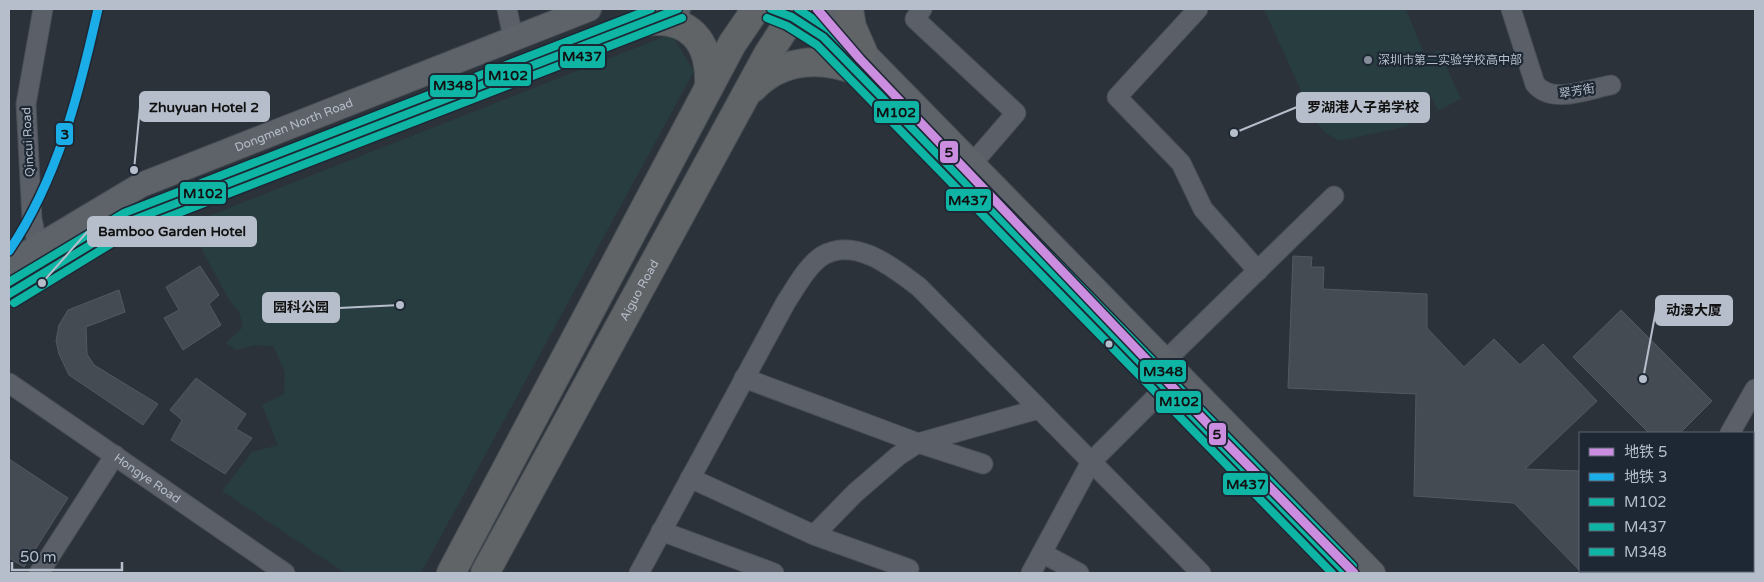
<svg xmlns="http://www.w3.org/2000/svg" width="1764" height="582" font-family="'Varela Round','Noto Sans SC',sans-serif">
	<rect width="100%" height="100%" fill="#2b323a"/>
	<g fill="#283d40">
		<polygon points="1264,9 1406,9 1425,56 1439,50 1461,99 1438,111 1429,92 1408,126 1339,141 1323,131 1313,117"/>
		<polygon points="671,34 694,71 421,573 345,573 222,491 252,452 278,445 262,405 284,394 285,372 273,346 255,345 236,350 226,343 243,327 239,312 228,298 188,224"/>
	</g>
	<g fill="#454b52" stroke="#535961">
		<polygon points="1293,256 1312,257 1311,267 1324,267 1323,289 1427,294 1427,328 1464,367 1494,339 1520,365 1543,344 1597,401 1525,469 1580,471 1580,571 1588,571 1587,573 1582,573 1514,503 1414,496 1416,394 1288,388"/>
		<polygon points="200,266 219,295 209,304 221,325 183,350 164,318 179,310 166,287"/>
		<polygon points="119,290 125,312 86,327 87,354 94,365 158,404 143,425 69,375 59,354 56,341 59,325 68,310"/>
		<polygon points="1621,310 1712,401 1680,433 1649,433 1573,357"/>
		<polygon points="196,378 246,414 236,429 252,438 225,474 171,440 182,420 170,410"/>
		<polygon points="1755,447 1755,566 1753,565 1753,452"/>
		<polygon points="9,459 68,498 24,567 9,558"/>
	</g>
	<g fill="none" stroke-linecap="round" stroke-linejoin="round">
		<g stroke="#494e55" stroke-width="21">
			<g id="minor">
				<polyline points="507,9 513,37"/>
				<polyline points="922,9 915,19 1016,113 972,164"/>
				<polyline points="1198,9 1117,97 1181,163 1203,209 1258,271"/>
				<path d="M1511,9L1535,84C1552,105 1588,89 1611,85"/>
				<polyline points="38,247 32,219 26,104 43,9"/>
				<polyline points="1165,361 1334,196"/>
				<polyline points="744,378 918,443 983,464"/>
				<path id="s1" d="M9,383L285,573"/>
				<polyline points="1730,433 1755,389"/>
				<polyline points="690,478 814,535 909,569"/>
				<polyline points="661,531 774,573"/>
				<polyline points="814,535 855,493 898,456 918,443 1039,409"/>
				<polyline points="1042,553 1079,573"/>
				<polyline points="39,573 115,455"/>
				<path d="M639,573L786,302C796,287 807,266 822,256C855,236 894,268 919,287L1201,573"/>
				<polyline points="1031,573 1091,462 1165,388"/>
				<polyline points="1649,573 1651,571"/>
			</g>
		</g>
		<g stroke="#494e57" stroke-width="26">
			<g id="major">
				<polyline points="771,9 792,17 823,37 1346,573"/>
				<polyline points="818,9 863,52 1373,573"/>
				<path id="s2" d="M9,264L141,185L589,9"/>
				<polyline points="9,294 128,222 678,9"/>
			</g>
		</g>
		<g stroke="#484e55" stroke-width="30">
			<g id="highway">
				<polyline points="849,9 852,27 863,52"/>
				<path d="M643,22C690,16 711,41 709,87"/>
				<path d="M753,88C781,59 819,57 855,70"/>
				<polyline points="451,573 732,44 756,9"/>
				<path id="s3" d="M485,573L768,54L797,9"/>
			</g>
		</g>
		<use href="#minor" stroke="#5b6068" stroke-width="19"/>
		<use href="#major" stroke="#5e6369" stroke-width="24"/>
		<use href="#highway" stroke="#606467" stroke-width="28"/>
		<g stroke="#1e2835" stroke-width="11">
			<g id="bus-1">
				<polyline points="771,9 792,17 823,37 1346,573"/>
				<polyline points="9,294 128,222 678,9"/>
			</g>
		</g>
		<g stroke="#1e2835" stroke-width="11">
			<g id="bus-2">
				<polyline points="767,18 787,26 817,45 1332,573"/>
				<polyline points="14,303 132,231 682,18"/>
			</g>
		</g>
		<g stroke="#1e2835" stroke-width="11">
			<g id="bus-3">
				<polyline points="798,9 830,30 1353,566"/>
				<polyline points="9,282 124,213 651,9"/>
			</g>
		</g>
		<use href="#bus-1" stroke="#0eb5a5" stroke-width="8"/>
		<use href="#bus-2" stroke="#0eb5a5" stroke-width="8"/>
		<use href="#bus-3" stroke="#0eb5a5" stroke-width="8"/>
		<g stroke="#1e2835" stroke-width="12">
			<polyline id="metro-1" points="817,9 860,59 1224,441 1354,573"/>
		</g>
		<g stroke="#1e2835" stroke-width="12">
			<path id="metro-2" d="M9,251C58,178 79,94 98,9"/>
		</g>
		<use href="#metro-1" stroke="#ca8ddf" stroke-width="9"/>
		<use href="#metro-2" stroke="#1aade7" stroke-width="9"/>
	</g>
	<circle fill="#858d98" stroke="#1e2835" stroke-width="2" cx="1368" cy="60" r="5"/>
	<circle fill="#b6becb" stroke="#1e2835" stroke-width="2" cx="1109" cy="344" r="4.5"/>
	<g text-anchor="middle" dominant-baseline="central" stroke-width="4.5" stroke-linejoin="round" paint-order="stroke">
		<g font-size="12" fill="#b6becb" stroke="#1e2835" text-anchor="start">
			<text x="1378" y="60">深圳市第二实验学校高中部</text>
		</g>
		<g font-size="12" fill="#b6becb" stroke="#1e2835">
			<text transform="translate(1577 91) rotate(-9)">翠芳街</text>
			<text stroke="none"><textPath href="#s2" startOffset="318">Dongmen North Road</textPath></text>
			<text transform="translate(28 142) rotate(-93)">Qincui Road</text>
			<text stroke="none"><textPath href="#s3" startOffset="322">Aiguo Road</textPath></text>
			<text stroke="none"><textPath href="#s1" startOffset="168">Hongye Road</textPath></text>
		</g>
	</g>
	<path fill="none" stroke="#b6becb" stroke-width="2" d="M134 170L140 107M1234 133L1297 107M42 283L88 231M400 305L339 308M1643 379L1656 310"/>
	<g fill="#b6becb" stroke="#1e2835" stroke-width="2">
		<circle cx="134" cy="170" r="5"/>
		<circle cx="1234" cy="133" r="5"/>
		<circle cx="42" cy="283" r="5"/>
		<circle cx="400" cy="305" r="5"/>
		<circle cx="1643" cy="379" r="5"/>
	</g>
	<g fill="#b6becb" stroke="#b6becb" stroke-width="2">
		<rect x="140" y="92" width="129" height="29" rx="5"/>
		<rect x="1297" y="93" width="132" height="29" rx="5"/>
		<rect x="88" y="217" width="168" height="29" rx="5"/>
		<rect x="263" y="293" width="76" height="29" rx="5"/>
		<rect x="1656" y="296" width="76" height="29" rx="5"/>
	</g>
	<g font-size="14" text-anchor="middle" font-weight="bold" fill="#111">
		<text x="204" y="112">Zhuyuan Hotel 2</text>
		<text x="1363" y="112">罗湖港人子弟学校</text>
		<text x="172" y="236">Bamboo Garden Hotel</text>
		<text x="301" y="312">园科公园</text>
		<text x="1694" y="315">动漫大厦</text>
	</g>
	<g stroke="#1e2835" stroke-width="2">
		<rect x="559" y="45" width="47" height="24" rx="5" fill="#0eb5a5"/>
		<rect x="484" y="63" width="48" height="24" rx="5" fill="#0eb5a5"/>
		<rect x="429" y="74" width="48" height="24" rx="5" fill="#0eb5a5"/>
		<rect x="873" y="100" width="47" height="24" rx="5" fill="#0eb5a5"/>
		<rect x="55" y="122" width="19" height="24" rx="5" fill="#1aade7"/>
		<rect x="939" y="140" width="20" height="24" rx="5" fill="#ca8ddf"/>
		<rect x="179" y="181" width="48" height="24" rx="5" fill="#0eb5a5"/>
		<rect x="945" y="188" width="47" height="24" rx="5" fill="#0eb5a5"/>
		<rect x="1139" y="359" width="48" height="24" rx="5" fill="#0eb5a5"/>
		<rect x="1155" y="390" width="47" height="24" rx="5" fill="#0eb5a5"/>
		<rect x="1208" y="422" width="19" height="24" rx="5" fill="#ca8ddf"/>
		<rect x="1222" y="472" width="47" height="24" rx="5" fill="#0eb5a5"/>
	</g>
	<g font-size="14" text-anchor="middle" font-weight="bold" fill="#111">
		<text x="582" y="61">M437</text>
		<text x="508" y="80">M102</text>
		<text x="453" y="90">M348</text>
		<text x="896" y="117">M102</text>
		<text x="65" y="139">3</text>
		<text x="949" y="157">5</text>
		<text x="203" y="198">M102</text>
		<text x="968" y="205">M437</text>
		<text x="1163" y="376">M348</text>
		<text x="1179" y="406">M102</text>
		<text x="1217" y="439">5</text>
		<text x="1246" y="489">M437</text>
	</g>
	<rect width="1764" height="582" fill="none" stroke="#b6becb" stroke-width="20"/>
	<rect x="1579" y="432" width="175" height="140" fill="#1e2835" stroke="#5b6471"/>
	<rect x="1589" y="448" width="25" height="8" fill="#ca8ddf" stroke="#5b6471"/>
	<text x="1624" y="457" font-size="15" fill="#b6becb">地铁 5</text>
	<rect x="1589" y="473" width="25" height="8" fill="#1aade7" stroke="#5b6471"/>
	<text x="1624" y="482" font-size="15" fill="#b6becb">地铁 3</text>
	<rect x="1589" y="498" width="25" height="8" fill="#0eb5a5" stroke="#5b6471"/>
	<text x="1624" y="507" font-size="15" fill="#b6becb">M102</text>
	<rect x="1589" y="523" width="25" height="8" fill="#0eb5a5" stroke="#5b6471"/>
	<text x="1624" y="532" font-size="15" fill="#b6becb">M437</text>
	<rect x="1589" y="548" width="25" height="8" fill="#0eb5a5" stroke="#5b6471"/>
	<text x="1624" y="557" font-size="15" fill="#b6becb">M348</text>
	<path d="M12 562v8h110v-8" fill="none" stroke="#b6becb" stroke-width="2.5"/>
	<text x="20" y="562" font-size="15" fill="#b6becb" stroke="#1e2835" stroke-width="4" paint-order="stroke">50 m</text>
</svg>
